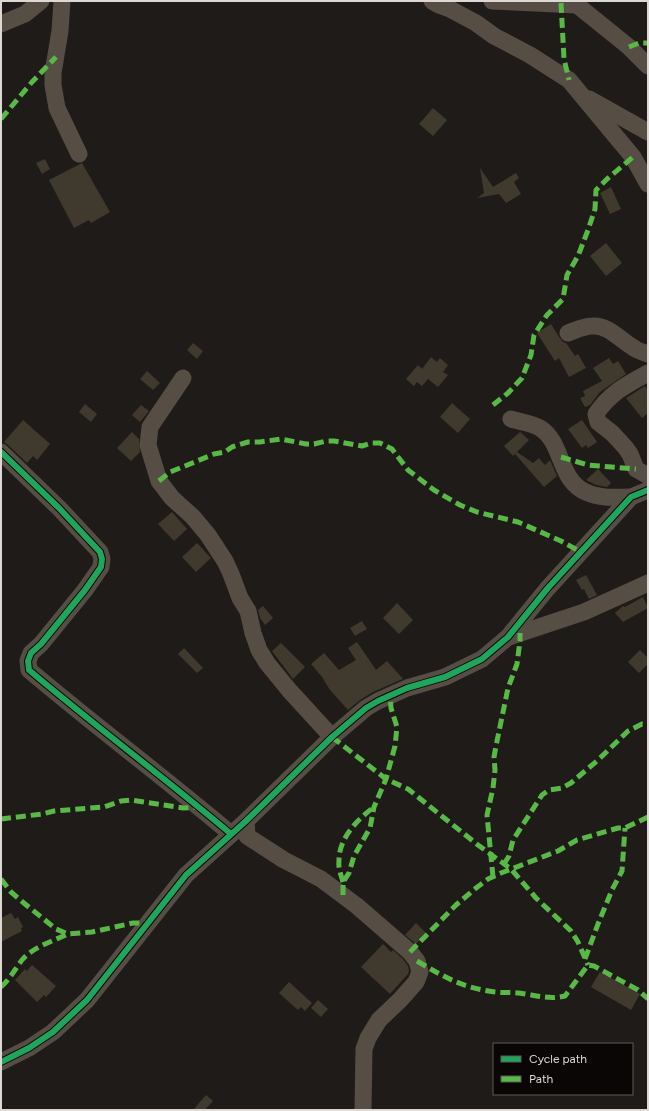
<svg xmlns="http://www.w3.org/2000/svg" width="649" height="1111" font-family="Figtree,sans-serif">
	<rect width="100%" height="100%" fill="#1f1b18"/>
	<g fill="#40392e">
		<polygon points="433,108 447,120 433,136 419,124"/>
		<polygon points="45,159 50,169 42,174 36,163"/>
		<polygon points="82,163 110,212 91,223 89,220 74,228 49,180"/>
		<polygon points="480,168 493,187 516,173 519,178 514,182 521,194 506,203 499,194 477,198 484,193"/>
		<polygon points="611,187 621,209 610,214 600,193"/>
		<polygon points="606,243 622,263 606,276 590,256"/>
		<polygon points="551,324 559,337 563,342 566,343 575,356 578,354 586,368 569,377 559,358 555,361 537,333"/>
		<polygon points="193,343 203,351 197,359 187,350"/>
		<polygon points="431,357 437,362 440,358 448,365 443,372 448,375 438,387 428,379 422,386 417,382 414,386 406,379 418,365 422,369"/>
		<polygon points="609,358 613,364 618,361 626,374 600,392 590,405 585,407 580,398 585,396 583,391 602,381 593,368"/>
		<polygon points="147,371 160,383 153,390 140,379"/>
		<polygon points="645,386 648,390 648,413 642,418 626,398"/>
		<polygon points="452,403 470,419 458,433 440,417"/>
		<polygon points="85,404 97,414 91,422 79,412"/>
		<polygon points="141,405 149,411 140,422 132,415"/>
		<polygon points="23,420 50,444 37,460 33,456 27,463 8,445 4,442"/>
		<polygon points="582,420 597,442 588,448 586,445 582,448 568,429"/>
		<polygon points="132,432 139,439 140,452 131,461 117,448"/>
		<polygon points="520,432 529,440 513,456 504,446"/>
		<polygon points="517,452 533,463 539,458 545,465 550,460 557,476 544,487 515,454"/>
		<polygon points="598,469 611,483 607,487 596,485 586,480"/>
		<polygon points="172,512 187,529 174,541 158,524"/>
		<polygon points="197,543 211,558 196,572 182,557"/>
		<polygon points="586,575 597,595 589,599 584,589 582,590 576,580"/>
		<polygon points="643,597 648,608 623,622 615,613 623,606 625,607"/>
		<polygon points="397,603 413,620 399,634 383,618"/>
		<polygon points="263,606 273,618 265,625 260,618 258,610"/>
		<polygon points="362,621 367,629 355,636 350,628"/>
		<polygon points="357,642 376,670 387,661 403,679 373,692 360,700 348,710 330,690 322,677 311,664 324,653 339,670 356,660 348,648"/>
		<polygon points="281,643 305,667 293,679 272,651"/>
		<polygon points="184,648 203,668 197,673 178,654"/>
		<polygon points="640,650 648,658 648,664 639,673 628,662"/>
		<polygon points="11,913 15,919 18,917 23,927 21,928 22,931 1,942 1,918"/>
		<polygon points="416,923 426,933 416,944 405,935"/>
		<polygon points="383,944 391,952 393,950 403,959 408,966 409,971 408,974 390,994 361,967"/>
		<polygon points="32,965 56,986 46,997 44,995 37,1002 15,980 25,969 27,971"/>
		<polygon points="600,972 640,994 631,1010 591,987"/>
		<polygon points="289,982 312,1003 305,1011 301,1007 298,1010 279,993"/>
		<polygon points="318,1000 328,1009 321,1017 311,1008"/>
		<polygon points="206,1095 213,1101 205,1110 193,1110"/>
	</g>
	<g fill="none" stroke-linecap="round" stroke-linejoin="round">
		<g stroke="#564e45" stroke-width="17">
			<polyline points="62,1 60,31 53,73 53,85 57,108 79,154"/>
			<polyline points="432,1 439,5 450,9 476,23 494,36 530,55 569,80 633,157 648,184"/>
			<polyline points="492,1 577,5"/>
			<polyline points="572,1 629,47 648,66"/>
			<polyline points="1,24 25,14 41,1"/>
			<polyline points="589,99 648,132"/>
			<path d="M568,333C576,330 584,326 593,326C609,325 620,340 634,348C638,351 643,352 648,354"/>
			<path d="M648,373C626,385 610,393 596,414L598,422L612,433L625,447L630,454L636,469L648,476"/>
			<polyline points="183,378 150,427 148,445 159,481 172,498 193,517 208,535 225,561 231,574 240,598 248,611 253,633 259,650 267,663 289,690 332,737"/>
			<path d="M511,419C520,422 532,423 540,428C564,443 558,482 588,493C602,499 617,497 631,497"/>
			<path d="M1,452L59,508L100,552L102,559L101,567L85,590L41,644L31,653L28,661L29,670C95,726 165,778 231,834"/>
			<polyline points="509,637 584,612 648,583"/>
			<polyline points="246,821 247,836 284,860 321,879 357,906 410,952 417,961 420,972 416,982 400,1000 379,1020 368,1038 364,1049 363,1110"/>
			<polyline points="1,1062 29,1048 53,1032 87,1000 186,875 246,821 332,737 366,708 378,701 407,688 445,677 482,659 508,637 547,589 631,497 648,490"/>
		</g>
		<g stroke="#58b947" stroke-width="5" stroke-dasharray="10 5" stroke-linecap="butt">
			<polyline points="561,3 564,59 569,80"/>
			<polyline points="629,47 639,43 648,43"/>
			<polyline points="1,119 32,82 56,57"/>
			<polyline points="493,405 508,393 522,378 531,355 534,335 547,315 563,299 567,275 578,256 588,230 595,209 596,190 607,179 633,157"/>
			<polyline points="561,457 588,465 636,469"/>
			<polyline points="159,481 170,472 185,466 214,454 225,452 232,447 248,442 260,442 281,439 306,444 314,444 326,441 334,441 362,446 372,443 380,443 392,449 408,470 434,490 460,505 477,512 518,522 561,541 581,552"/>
			<polyline points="332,737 386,779 408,789 478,845 511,869 536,898 571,931 578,942 588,965"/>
			<polyline points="1,819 42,814 54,811 104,807 121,801 131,800 183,808 199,807"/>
			<polyline points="504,864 509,856 513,840 542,795 549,790 562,788 571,783 598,760 628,731 642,724 648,725"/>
			<polyline points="493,877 487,815 493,788 495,770 494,757 496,746 508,688 517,664 520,641 520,633"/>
			<polyline points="1,879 11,892 25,904 56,929 68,934 92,932 133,923 148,923"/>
			<path d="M343,882C341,875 338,868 339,860C339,838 358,819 374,807"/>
			<polyline points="343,895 343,882 349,873 354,856 370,828 374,807 386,779 395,746 397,727 391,708 390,695"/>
			<polyline points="410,952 456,905 476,888 488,879 501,873 558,851 577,840 618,828 625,828 648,817"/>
			<polyline points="585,959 598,924 612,890 622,871 625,828"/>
			<path d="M417,961C444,977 463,988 495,992C503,993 511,992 519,993C535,995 549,1000 565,996L588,965L594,966L638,990L648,999"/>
			<path d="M1,987C10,979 15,969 22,960C33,947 53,941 68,934"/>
		</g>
		<g stroke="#090605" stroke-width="8">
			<g id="cycleway">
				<path d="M1,452L59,508L100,552L102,559L101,567L85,590L41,644L31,653L28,661L29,670C95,726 165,778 231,834"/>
				<polyline points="1,1062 29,1048 53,1032 87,1000 186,875 246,821 332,737 366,708 378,701 407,688 445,677 482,659 508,637 547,589 631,497 648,490"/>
			</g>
		</g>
		<use href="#cycleway" stroke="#20a55d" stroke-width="6"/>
	</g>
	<rect width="649" height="1111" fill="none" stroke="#ddd8d4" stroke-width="4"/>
	<rect x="493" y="1043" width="140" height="52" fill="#090605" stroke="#5e5a58"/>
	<rect x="501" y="1056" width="20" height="6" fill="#20a55d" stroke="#5e5a58"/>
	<text x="529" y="1063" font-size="12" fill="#ddd8d4">Cycle path</text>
	<rect x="501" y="1076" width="20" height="6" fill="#58b947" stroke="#5e5a58"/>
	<text x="529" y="1083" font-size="12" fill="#ddd8d4">Path</text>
</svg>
